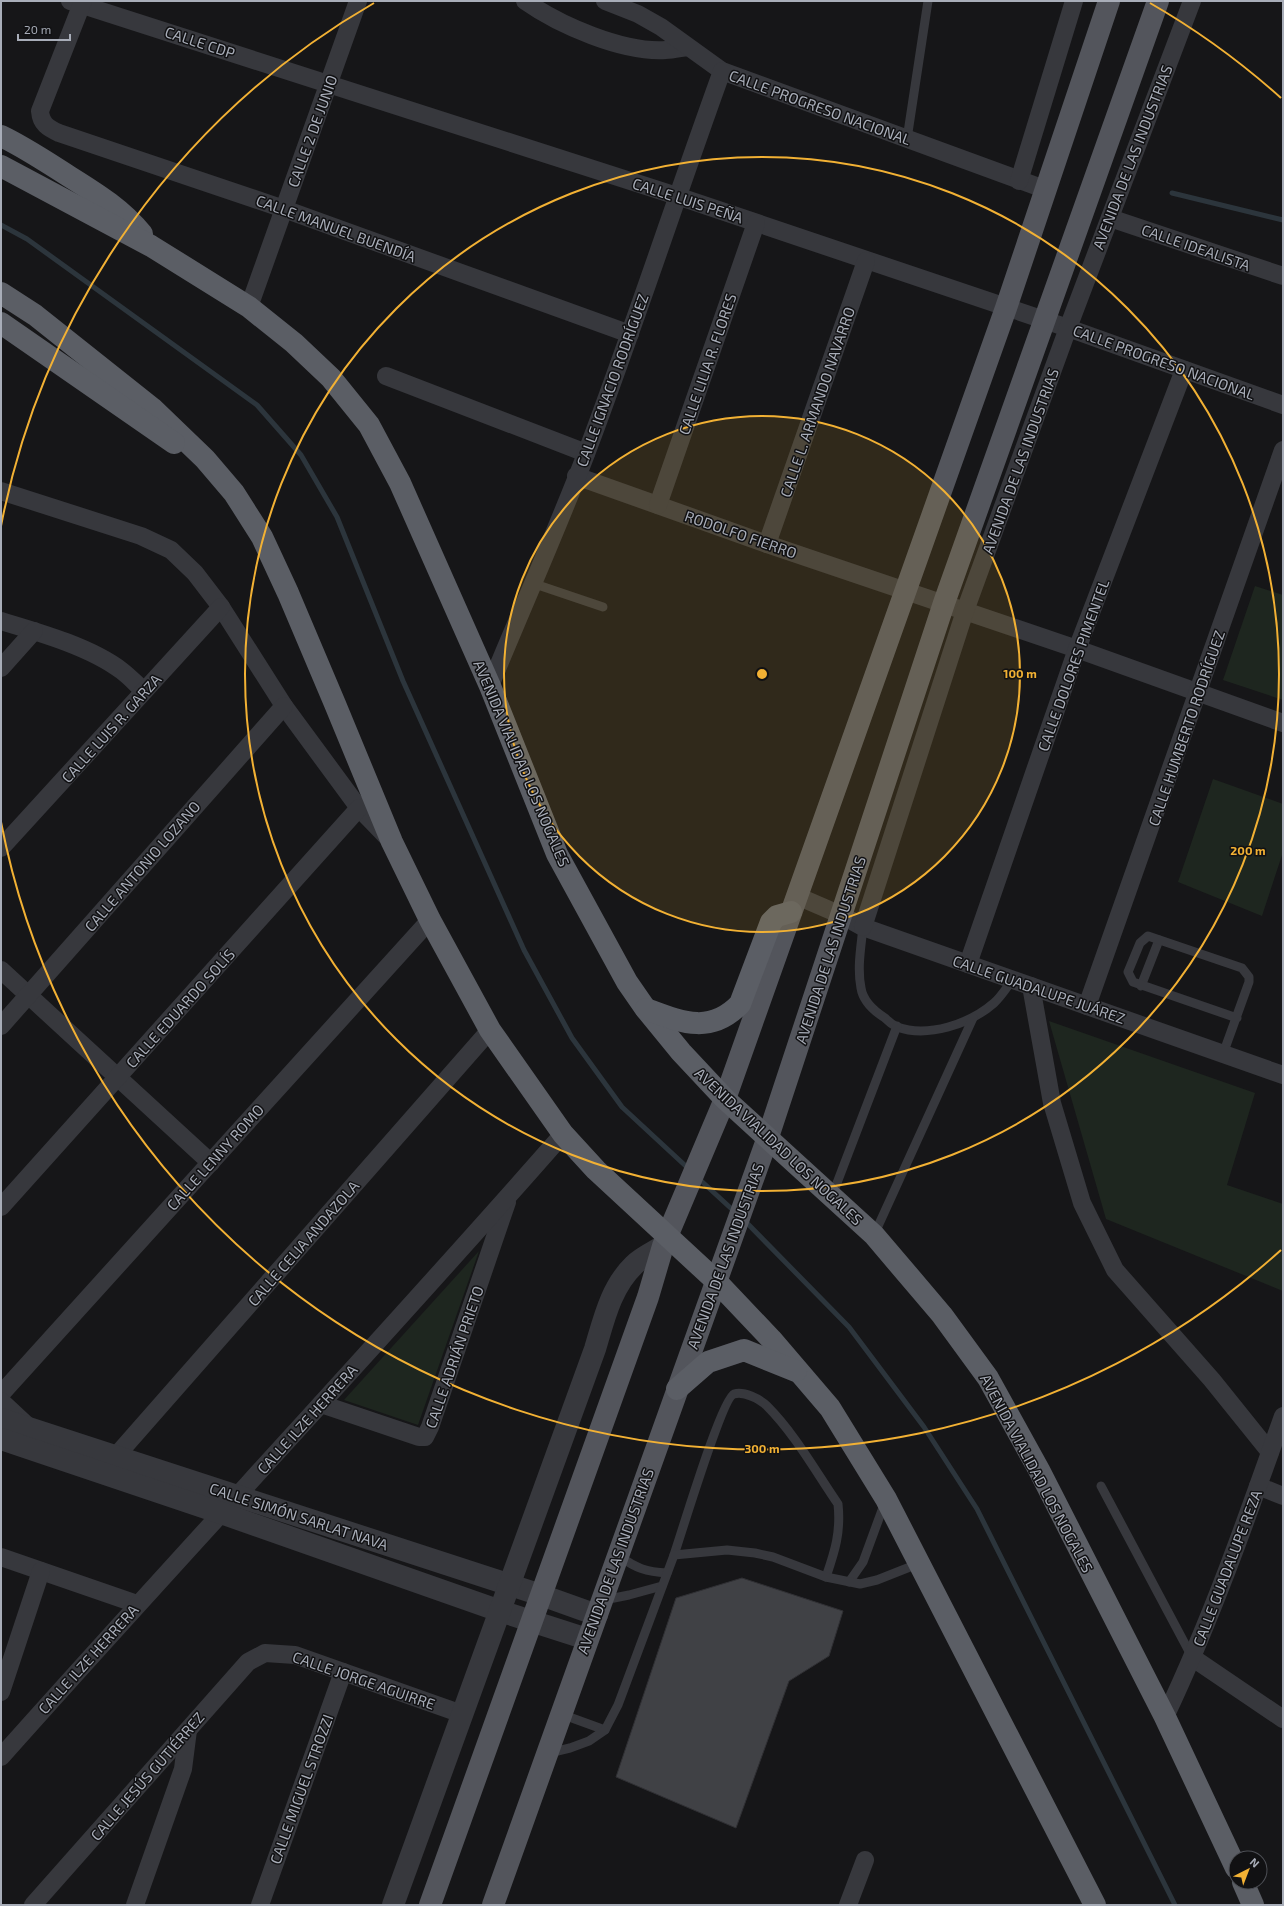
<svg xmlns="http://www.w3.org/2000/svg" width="1284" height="1906" font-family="'Exo 2',sans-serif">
	<rect width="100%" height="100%" fill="#161618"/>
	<g fill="#1e261f">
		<polygon points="1255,586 1283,595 1283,700 1223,680"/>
		<polygon points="1213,779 1283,804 1283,852 1262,916 1178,882"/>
		<polygon points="1049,1021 1255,1093 1227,1185 1283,1204 1283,1291 1106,1219"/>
		<polygon points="479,1251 418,1425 344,1400"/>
	</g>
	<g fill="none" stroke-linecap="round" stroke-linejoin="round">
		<g stroke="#2c353c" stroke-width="5">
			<polyline points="1172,193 1283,220"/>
			<polyline points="1,225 27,239 257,405 301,455 337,517 403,681 524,950 572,1038 622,1107 690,1170"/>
			<polyline points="698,1178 735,1212"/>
			<polyline points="744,1220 849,1327 924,1427 977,1509 1175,1905"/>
		</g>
	</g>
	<polygon fill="#404145" stroke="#303034" points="742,1578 843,1611 829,1656 789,1681 736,1828 616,1777 676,1598"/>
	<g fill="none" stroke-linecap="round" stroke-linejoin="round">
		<g stroke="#37383d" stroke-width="9">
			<polyline points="907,139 928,1"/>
			<polyline points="532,583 603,607"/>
			<path d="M863,927C861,947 857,968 861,988C863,1001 874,1011 885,1018C888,1021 893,1025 897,1027C928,1038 970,1024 994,1003C1001,997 1007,987 1013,979"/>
			<polyline points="1141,986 1159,940"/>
			<polyline points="1223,1054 1249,982 1249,977 1242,968 1148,936 1140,943 1128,972 1133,982 1237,1018"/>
			<polyline points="832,1196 897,1026"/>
			<polyline points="874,1235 973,1018"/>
			<polyline points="1101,1486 1192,1657"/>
			<path d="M674,1555C681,1535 722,1398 734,1394C744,1391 760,1399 767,1406C795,1434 816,1472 838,1504C841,1532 835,1551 826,1577"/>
			<path d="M619,1556C636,1568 646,1572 667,1573"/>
			<polyline points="849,1582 863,1562 885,1502"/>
			<polyline points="604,1600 629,1595 662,1586"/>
			<polyline points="561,1714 605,1730"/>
			<polyline points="549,1753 570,1748 589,1741 605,1730 618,1705 674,1555 727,1550 755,1553 773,1557 826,1577 860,1584 877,1580 920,1563"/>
		</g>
		<g stroke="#37383d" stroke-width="18">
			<polyline points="70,1 677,196 1068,328 1283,405"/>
			<path d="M83,1L40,111C41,124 48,128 59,133L284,209L630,334"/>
			<path d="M525,1C559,25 623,53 666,50C673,50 680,48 687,47"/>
			<polyline points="605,1 638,14 661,27 722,71 1047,190"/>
			<polyline points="1019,181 1074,1"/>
			<polyline points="1110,218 1283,276"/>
			<polyline points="249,307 358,1"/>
			<polyline points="386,376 586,453"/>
			<polyline points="576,476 767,544 1077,649 1283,723"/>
			<polyline points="1,491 141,536 171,550 195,573 221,607 284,706 359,808 388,838"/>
			<polyline points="658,505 756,223"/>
			<polyline points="767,544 866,261"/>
			<path d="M1,621C38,632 91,647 122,671C130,677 137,685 144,691"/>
			<polyline points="1,668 34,631"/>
			<path d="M490,686C522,608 556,532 586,454C634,327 676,198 722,71"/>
			<polyline points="1,848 221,607"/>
			<polyline points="797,896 841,915 863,927 1283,1075"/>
			<polyline points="863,927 965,611 1068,328 1192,1"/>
			<polyline points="968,964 1077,649 1184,370"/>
			<polyline points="1,970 211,1163"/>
			<polyline points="1031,986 1052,1103 1082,1203 1115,1270 1212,1380 1270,1452"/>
			<polyline points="1087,1006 1283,450"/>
			<polyline points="1,1026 284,706"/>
			<polyline points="1,1207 359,808"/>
			<polyline points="1,1394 430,920"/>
			<polyline points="1,1401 30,1428"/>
			<polyline points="321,1404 419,1437 425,1437 430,1427 507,1202"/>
			<polyline points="116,1456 490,1030"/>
			<polyline points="1258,1486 1283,1496"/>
			<polyline points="1,1557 137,1604"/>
			<polyline points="1193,1658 1283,1719"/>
			<polyline points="1,1692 41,1571"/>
			<path d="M1165,1717C1211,1620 1247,1518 1283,1416"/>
			<path d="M1,1757C187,1548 379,1344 563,1134"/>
			<polyline points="33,1905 248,1662 265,1653 295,1655 462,1714"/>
			<polyline points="135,1905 183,1769 188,1730"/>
			<polyline points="260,1905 343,1672"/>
			<polyline points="848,1905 865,1860"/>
		</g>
		<g stroke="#37383d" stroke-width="22">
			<polyline points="1,1419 541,1595 597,1615"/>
			<polyline points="1,1439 221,1513 500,1611 587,1639"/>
			<path d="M393,1905L595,1349C604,1319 611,1287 634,1265C642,1257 654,1252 663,1246"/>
		</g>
		<g stroke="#53555c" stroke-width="22">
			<polyline points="430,1905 648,1297 663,1246 725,1099 769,975 1006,308 1109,1"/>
			<polyline points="493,1905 768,1137 944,603 1158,1"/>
		</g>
		<g stroke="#5b5e65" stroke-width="22">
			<path d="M1,136C24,147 45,161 67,175C94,192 121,208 142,234"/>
			<polyline points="1,166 151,246 249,307 294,343 331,378 369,425 400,483 490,686 557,854 627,982 645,1008 681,1052 725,1099 874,1235 942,1315 988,1378 1039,1470 1165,1717 1236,1868"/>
			<polyline points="1,293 35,315 152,408 205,459 234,493 262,537 288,593 335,704 392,842 430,920 490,1030 563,1134 596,1170 716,1281 771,1339 830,1408 886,1499 1095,1905"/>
			<polyline points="1,323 174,443"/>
			<path d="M646,1009C681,1022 710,1035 740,1004L771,922L777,916L791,912"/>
			<polyline points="677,1389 708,1362 744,1350 796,1371"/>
			<polyline points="1243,1882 1253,1905"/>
		</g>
	</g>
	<circle cx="762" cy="674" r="258" fill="#f2b134" fill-opacity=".12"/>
	<g fill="none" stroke="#f2b134" stroke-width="2">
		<circle cx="762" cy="674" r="258"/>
		<circle cx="762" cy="674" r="517"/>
		<path d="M1281 1250A775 775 0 0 1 1 822M1 526A775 775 0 0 1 374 3M1150 3A775 775 0 0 1 1281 98"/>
	</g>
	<g text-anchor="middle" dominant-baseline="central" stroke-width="3" stroke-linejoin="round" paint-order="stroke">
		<g font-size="15" fill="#a8adb8" stroke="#111113">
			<text transform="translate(200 42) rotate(18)">CALLE CDP</text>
			<text transform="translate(820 107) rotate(20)">CALLE PROGRESO NACIONAL</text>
			<text transform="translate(312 131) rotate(-70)">CALLE 2 DE JUNIO</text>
			<text transform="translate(1132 157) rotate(-69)">AVENIDA DE LAS INDUSTRIAS</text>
			<text transform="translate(688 200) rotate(18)">CALLE LUIS PEÑA</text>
			<text transform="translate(336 228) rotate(20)">CALLE MANUEL BUENDÍA</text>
			<text transform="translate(1196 247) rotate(19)">CALLE IDEALISTA</text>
			<text transform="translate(1164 362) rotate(20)">CALLE PROGRESO NACIONAL</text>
			<text transform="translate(707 364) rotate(-71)">CALLE LILIA R. FLORES</text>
			<text transform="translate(612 380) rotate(-70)">CALLE IGNACIO RODRÍGUEZ</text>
			<text transform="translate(817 402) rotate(-71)">CALLE L. ARMANDO NAVARRO</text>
			<text transform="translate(1020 461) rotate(-70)">AVENIDA DE LAS INDUSTRIAS</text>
			<text transform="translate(741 534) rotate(19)">RODOLFO FIERRO</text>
			<text transform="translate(1073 665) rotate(-70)">CALLE DOLORES PIMENTEL</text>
			<text transform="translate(111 728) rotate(-48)">CALLE LUIS R. GARZA</text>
			<text transform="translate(1186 728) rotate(-71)">CALLE HUMBERTO RODRÍGUEZ</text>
			<text transform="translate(522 763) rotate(67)">AVENIDA VIALIDAD LOS NOGALES</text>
			<text transform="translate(142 866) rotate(-49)">CALLE ANTONIO LOZANO</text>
			<text transform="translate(830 950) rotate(-72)">AVENIDA DE LAS INDUSTRIAS</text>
			<text transform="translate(1039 989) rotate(19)">CALLE GUADALUPE JUÁREZ</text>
			<text transform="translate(180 1008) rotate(-48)">CALLE EDUARDO SOLÍS</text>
			<text transform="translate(779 1146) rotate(43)">AVENIDA VIALIDAD LOS NOGALES</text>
			<text transform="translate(215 1157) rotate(-48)">CALLE LENNY ROMO</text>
			<text transform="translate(303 1243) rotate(-49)">CALLE CELIA ANDAZOLA</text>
			<text transform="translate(725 1256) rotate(-70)">AVENIDA DE LAS INDUSTRIAS</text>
			<text transform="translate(454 1357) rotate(-71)">CALLE ADRIÁN PRIETO</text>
			<text transform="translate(307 1419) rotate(-48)">CALLE ILZE HERRERA</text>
			<text transform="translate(1037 1473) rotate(62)">AVENIDA VIALIDAD LOS NOGALES</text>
			<text transform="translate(299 1516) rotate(18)">CALLE SIMÓN SARLAT NAVA</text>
			<text transform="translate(615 1561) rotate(-70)">AVENIDA DE LAS INDUSTRIAS</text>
			<text transform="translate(1227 1568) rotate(-69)">CALLE GUADALUPE REZA</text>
			<text transform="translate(88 1659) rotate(-48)">CALLE ILZE HERRERA</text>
			<text transform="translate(364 1680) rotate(19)">CALLE JORGE AGUIRRE</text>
			<text transform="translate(147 1776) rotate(-49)">CALLE JESÚS GUTIÉRREZ</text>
			<text transform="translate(301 1789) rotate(-70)">CALLE MIGUEL STROZZI</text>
		</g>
	</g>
	<circle cx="762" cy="674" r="6" fill="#f2b134" stroke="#111113" stroke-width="2"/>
	<g font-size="12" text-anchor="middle" font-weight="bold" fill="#f2b134" stroke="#111113" stroke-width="3" stroke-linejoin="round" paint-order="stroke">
		<text x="1020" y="678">100 m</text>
		<text x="1248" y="855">200 m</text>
		<text x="762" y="1453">300 m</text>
	</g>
	<rect width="1284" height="1906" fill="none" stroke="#a8adb8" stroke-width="4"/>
	<g transform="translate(1248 1870) rotate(42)"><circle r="19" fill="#111113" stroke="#4d4f55"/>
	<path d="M0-3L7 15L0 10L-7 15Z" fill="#f2b134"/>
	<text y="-6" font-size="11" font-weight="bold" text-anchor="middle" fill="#a8adb8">N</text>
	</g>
	<path d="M18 34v6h52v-6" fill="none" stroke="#a8adb8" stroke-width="2"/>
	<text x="24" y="34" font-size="12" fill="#a8adb8" stroke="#111113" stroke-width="3" paint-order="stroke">20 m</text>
</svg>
